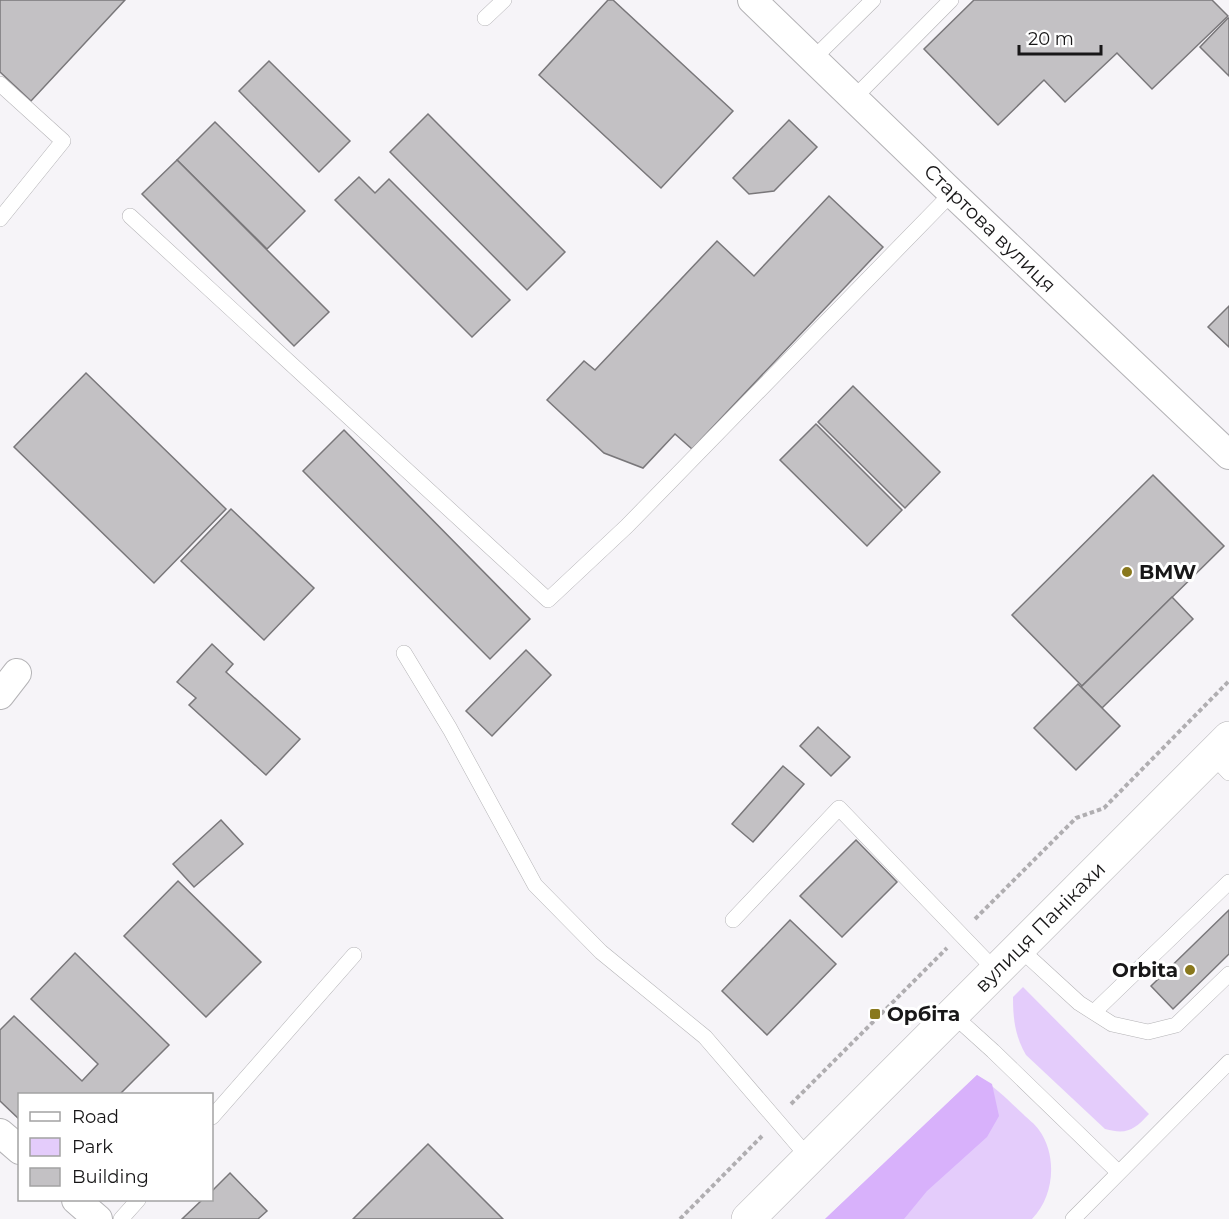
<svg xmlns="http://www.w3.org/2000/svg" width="1229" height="1219" font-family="Montserrat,sans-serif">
	<rect width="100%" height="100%" fill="#f6f4f8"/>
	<g fill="#e4ccfb">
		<path d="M1023,987L1149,1114C1134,1130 1127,1135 1105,1129L1026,1055C1015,1036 1013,1019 1013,997Z"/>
		<path d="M977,1075C994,1086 1008,1100 1023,1114C1028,1119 1035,1124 1039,1130C1058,1156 1054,1197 1032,1219H825Z"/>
	</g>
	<polygon fill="#d8b1fb" points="977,1075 992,1084 999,1116 987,1137 927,1191 904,1219 825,1219"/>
	<g fill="#c3c1c4" stroke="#79777a" stroke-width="1.5">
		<polygon points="0,0 125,0 31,101 0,72"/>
		<polygon points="608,0 613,0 733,111 661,188 539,75"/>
		<polygon points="974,0 1212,0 1228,16 1152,89 1117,53 1065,102 1044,80 998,125 924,49"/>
		<polygon points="1228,18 1229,18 1229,76 1200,47"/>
		<polygon points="269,61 350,141 319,172 239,91"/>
		<polygon points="428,114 565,252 527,290 390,152"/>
		<polygon points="789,120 817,147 774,191 749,194 733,178"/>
		<polygon points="215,122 305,211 267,249 177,160"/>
		<polygon points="177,160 329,312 294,346 142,194"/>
		<polygon points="359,177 375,193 389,179 510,300 472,337 335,200"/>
		<polygon points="829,196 883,247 692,449 675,434 643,468 604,453 547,400 584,361 595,370 717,241 754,276"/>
		<polygon points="1229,306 1229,347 1208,327"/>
		<polygon points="86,373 226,509 154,583 14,447"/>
		<polygon points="853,386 940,472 905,508 818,422"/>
		<polygon points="816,424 902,510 867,546 780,460"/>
		<polygon points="344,430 530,619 490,659 303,471"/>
		<polygon points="1153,475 1224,546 1082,686 1012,615"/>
		<polygon points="231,509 314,588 264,640 181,561"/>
		<polygon points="1172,597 1193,619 1102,708 1081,687"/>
		<polygon points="212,644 233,664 226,672 300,739 266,775 189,705 196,698 177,682"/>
		<polygon points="526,650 551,675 492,736 466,711"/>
		<polygon points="1078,684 1120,726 1076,770 1034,728"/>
		<polygon points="818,727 850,757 831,776 800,746"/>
		<polygon points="783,766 804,784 753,842 732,824"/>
		<polygon points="221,820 243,844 194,887 173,864"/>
		<polygon points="856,840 897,882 842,937 800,896"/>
		<polygon points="178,881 261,962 206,1017 124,936"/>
		<polygon points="1229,910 1229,954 1173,1009 1151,986"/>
		<polygon points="790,920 836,964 767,1035 722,991"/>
		<polygon points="75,953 169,1045 120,1094 20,1094 20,1120 0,1101 0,1030 14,1016 82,1081 98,1064 31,999"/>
		<polygon points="428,1144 503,1219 353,1219"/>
		<polygon points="230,1173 267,1211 258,1219 182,1219 202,1200 212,1200 212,1191"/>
	</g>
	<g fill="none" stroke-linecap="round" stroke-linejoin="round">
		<g stroke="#b4b3b6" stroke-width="16">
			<g id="service">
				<polyline points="485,18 504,0"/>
				<polyline points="813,59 873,0"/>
				<polyline points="0,84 63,141 0,219"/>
				<polyline points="854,98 951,0"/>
				<polyline points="130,216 548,600 627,526 952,193"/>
				<polyline points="404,653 450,729 535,885 601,952 705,1037 809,1158"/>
				<polyline points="1212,755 1229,773"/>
				<polyline points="733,920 839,808 996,971"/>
				<polyline points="1019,948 1079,1003 1112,1024 1148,1032 1176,1025 1229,974"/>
				<polyline points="1094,1012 1229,882"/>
				<polyline points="952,1014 993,1051 1118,1172"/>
				<polyline points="212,1117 354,955"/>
				<polyline points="121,1219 138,1200"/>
				<polyline points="1073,1219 1229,1062"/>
			</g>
		</g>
		<g stroke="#b4b3b6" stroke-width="30">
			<g id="minor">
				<polyline points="752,0 952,193 1229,455"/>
				<polyline points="0,695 17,673"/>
				<polyline points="0,1133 20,1150"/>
				<polyline points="76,1200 98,1219"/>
			</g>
		</g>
		<g stroke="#b4b3b6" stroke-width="34">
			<polyline id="tertiary" points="748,1219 1229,738"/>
		</g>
		<g stroke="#b0aeb1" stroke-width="4" stroke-dasharray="4.5 3" stroke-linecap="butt">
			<polyline points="975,919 1076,818 1104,808 1229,681"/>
			<polyline points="791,1104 947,948"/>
			<polyline points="680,1219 762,1136"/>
		</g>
		<use href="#service" stroke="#fff" stroke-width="15"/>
		<use href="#minor" stroke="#fff" stroke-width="28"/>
		<use href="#tertiary" stroke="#fff" stroke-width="33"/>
	</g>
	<g fill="#89781d" stroke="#fff" stroke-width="2">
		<circle cx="1127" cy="572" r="6"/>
		<circle cx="1190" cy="970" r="6"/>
		<rect x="869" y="1008" width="12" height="12" rx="3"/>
	</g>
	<g text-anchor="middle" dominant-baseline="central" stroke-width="6" stroke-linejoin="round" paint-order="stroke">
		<g font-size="20" fill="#181718" stroke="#fff">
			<text transform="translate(990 228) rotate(44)">Стартова вулиця</text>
			<text transform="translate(1040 927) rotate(-45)">вулиця Панікахи</text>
		</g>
		<g font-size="20" font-weight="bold" fill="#181718" stroke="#fff" text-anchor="start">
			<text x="1139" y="572">BMW</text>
			<text x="1178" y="970" text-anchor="end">Orbita</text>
			<text x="887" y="1014">Орбіта</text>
		</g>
	</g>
	<rect x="18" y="1093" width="195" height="108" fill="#ffffff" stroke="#a3a2a3" stroke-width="1.5"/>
	<rect x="30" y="1112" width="30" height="9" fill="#ffffff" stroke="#a3a2a3" stroke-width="1.5"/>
	<text x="72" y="1123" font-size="18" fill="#181718">Road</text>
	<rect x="30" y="1138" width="30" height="18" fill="#e4ccfb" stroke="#a3a2a3" stroke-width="1.5"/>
	<text x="72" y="1153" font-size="18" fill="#181718">Park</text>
	<rect x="30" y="1168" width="30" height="18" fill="#c3c1c4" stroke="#a3a2a3" stroke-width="1.5"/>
	<text x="72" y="1183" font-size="18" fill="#181718">Building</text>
	<path d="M1019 45v9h82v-9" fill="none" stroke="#181718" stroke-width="3"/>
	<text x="1028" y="45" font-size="18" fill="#181718" stroke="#ffffff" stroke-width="4.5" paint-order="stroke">20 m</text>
</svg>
